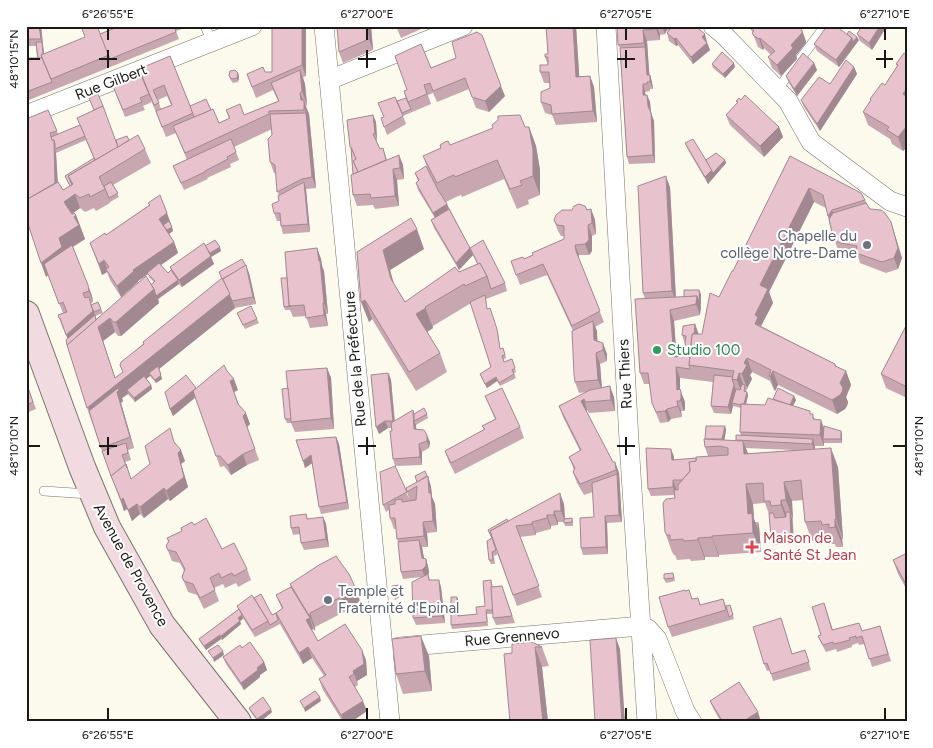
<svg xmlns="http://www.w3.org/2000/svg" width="933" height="748" font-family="Figtree,sans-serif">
	<rect width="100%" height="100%" fill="#fcf9ed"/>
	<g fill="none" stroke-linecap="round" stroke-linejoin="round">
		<g stroke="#78756b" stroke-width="10">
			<g id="lane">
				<polyline points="205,26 212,42"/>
				<polyline points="777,90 825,26"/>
				<polyline points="44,491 89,494"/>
			</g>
		</g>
		<g stroke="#78756b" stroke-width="20">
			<g id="street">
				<polyline points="324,26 390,722"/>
				<polyline points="606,26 630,458 647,722"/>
				<polyline points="713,26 724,35 788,101 811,142 890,201 907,207"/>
				<polyline points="329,80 463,26"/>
				<polyline points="26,115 252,26"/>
				<polyline points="399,647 641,626 648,629 657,639 685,711 692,722"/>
			</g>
		</g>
		<g stroke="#78756b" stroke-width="28">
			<polyline id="secondary" points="26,314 82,467 107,527 162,625 238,722"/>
		</g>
		<use href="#lane" stroke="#fff" stroke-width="9"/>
		<use href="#street" stroke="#fff" stroke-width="19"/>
		<use href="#secondary" stroke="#f1dbe1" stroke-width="26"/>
	</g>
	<g fill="#c8a7b0" fill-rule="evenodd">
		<polygon points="26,26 41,26 44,54 100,34 120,26 188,27 176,31 179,39 29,100 26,98 26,58 37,58 36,46 26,46"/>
		<path d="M306,26V76L303,77L305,84L307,105L306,106L309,114L316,188L306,189L310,232L283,234L281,226L280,221H277L274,213L279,201L276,174L274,173L270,162L272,135V129L234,147L239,160L230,164L231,167L207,178L208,179L184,190L173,166L187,160L176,133L166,137L150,98L152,102L143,106L145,110L125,117L112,84L140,73L170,56L190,106L211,110L219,123L229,119L226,110L244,115L278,101L273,90L256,98L247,74L265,72H272ZM167,96L171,105L161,109L158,100Z"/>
		<polygon points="371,26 373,50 343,63 339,52"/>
		<polygon points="396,26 428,26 401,38"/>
		<polygon points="546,26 576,26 579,76 590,76 594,87 597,122 556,125 552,115 545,113 541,102 550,88 550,83 544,83 540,72 548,65 545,57 548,54"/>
		<polygon points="617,26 695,26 707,42 710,50 693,64 678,45 676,46 669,41 667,33 668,31 667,30 665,34 661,35 660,34 660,40 647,41 649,75 650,75 652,82 653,89 650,89 650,91 645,92 646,95 647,95 650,102 651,112 654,121 655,163 629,164 627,157 620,48 618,45"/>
		<polygon points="862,26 887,26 872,50 860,41 857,34"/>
		<polygon points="751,29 806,41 806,43 796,55 797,59 781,76 772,68 768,57 771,55 764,48 763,50 758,47"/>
		<polygon points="847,35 859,40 839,67 817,51 814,44"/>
		<polygon points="907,54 907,147 903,151 892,144 890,139 868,125 863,112 870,101 870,99 885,85 897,66 896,64"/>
		<polygon points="456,58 505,96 489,112 476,108 469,89 437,102 433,93 428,95 431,104 403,116 406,124 387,135 381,118 384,117 397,101 406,99 404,91 407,90 431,68"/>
		<polygon points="814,63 817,70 797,96 789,83 786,76"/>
		<polygon points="712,64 735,67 725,78 713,68"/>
		<polygon points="854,67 857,74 820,131 804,107 801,100 830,84"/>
		<polygon points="238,73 239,77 238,82 233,83 230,79 229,76"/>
		<polygon points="736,101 779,127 783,137 764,157 730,125 726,115 737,103"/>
		<path d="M48,110L58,134L80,125L118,147L129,140L145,149L151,163L113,185L119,197L110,202V203L96,211L94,208L85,212L80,208L72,214L76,215L85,239L73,247L92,296L93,302L91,303V305L98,302L103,313L95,316L96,319L154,282L149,277L148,274L138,281V282L121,297L110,280L107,272L102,275L90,243L106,235L149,205L148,203L171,224L173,231L169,234L174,242L178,253L161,265L168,273L171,270L170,267L205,246L221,251L211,257L214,264L182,287L179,284L158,299L159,303L121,336H118L115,332L103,341L115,378L123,372L120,365L143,344V342L249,273L256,304L235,308L159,369L162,379L156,383L150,376L146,379L151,385L152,389L135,402L128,394L122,398L123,401L121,403L134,448L128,450L131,460L125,462L131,479L150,464L175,442L185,461L181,464L188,487L170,501L168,499L144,518L140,514L132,521L127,509L124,511L101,448L87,408L68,339L64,329H63L58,315L63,313L48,275L46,277ZM86,140L94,159L65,176L70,186L63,190L58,182L56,153Z"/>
		<polygon points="373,115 376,122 377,140 376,141 380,149 383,148 387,160 399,155 403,165 404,179 397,180 399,206 375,209 373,205 357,206 353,195 353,174"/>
		<polygon points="525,127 529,127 536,146 540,170 540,195 528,200 529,204 517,209 504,179 462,197 461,195 456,197 446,202 470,248 505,283 507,291 486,299 487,309 498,333 500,349 503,348 506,358 503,360 504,362 512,359 516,372 514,373 516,378 500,386 497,381 487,388 480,374 491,367 471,303 433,326 433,328 427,332 440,353 447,372 416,391 372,319 369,322 357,252 424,249 390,270 394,284 405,302 459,272 477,264 473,255 459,270 434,228 431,220 435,218 418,190 416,183 418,181 415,173 428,170 423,156 450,145"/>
		<polygon points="685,143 706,160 725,160 726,163 708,184 688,150"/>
		<path d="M790,156L865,200L870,209L891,222L902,258L898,269L886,273L860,263L858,256L844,254L840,252L837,247L833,237L826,208L814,202L769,292L773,303L761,326L835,364L836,366L846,371L851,385L846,397L848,402L847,406L845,409L837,414L778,385L775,391L774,390L770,381L752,372L750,375L752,379L746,391L748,395L746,404L765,405L773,399L794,396L796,400L793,406L811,414L815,419L824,427L841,431L842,435V443H824V446H815V449L838,467L843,539H842L843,547H836L835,544H829L828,540L812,541L805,522L803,500L792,501L794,544L773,545L771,538L769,514L765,503L753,504L754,519L755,522H758L759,526L761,552L719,555V557H705V560L691,561L690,559L677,560L675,555H674L672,552L665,532L675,498L674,495L651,496L648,489L671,449L674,457V460L696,458L708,456L705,447L706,439L725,426L726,430L724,440L736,441L741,436L740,432L741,408L733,406L731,414L714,413L711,406L713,382L680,378V390L685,402V409L684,411H681L682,417L671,419L668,422L660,423L652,403L650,384H644L640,373L645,299L643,293L670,187L676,297H684L701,294L700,315L674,321L677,356L686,355L687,350L682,335L695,324L698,334H702L719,297L733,271ZM746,448L794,450L748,454Z"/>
		<polygon points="591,209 595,220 596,234 592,236 592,251 589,255 579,255 579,260 604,322 595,327 597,331 597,341 607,354 607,361 600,364 602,388 614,397 615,411 589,413 587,410 586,411 613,462 615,462 619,473 622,522 607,523 608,554 583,555 581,548 594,517 593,492 584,495 577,483 573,472 574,470 569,457 580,451 563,417 559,406 587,392 579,393 575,382 573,331 547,275 520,285 511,261 524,259 533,255 564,239 564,236 561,236 558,231 554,220 572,210"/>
		<polygon points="317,248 321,259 322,266 324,271 328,314 326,314 328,326 310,328 306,316 293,317 290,310 285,310 284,307 287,278"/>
		<polygon points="237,313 257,319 259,323 245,329"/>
		<polygon points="907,324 907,398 886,388 881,374"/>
		<polygon points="327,368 331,378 334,429 295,432 291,423 287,423 285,419 288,388"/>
		<polygon points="227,371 238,390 234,392 239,405 250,424 247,427 259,460 247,465 231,475 224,466 220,467 196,397 173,416 170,409 196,389"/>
		<polygon points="389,373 391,380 395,421 413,410 414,414 427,414 428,418 416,425 416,429 430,442 429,448 422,452 422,465 395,466 409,499 406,488 428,476 431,487 432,497 435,504 437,532 427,533 428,547 422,547 424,558 426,559 428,566 429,573 428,574 430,580 441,587 445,623 416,625 413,618 422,577 403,579 401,572 398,542 397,539 396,529 394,529 390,518 389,510 386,512 383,505 395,466 393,459 392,428 388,428 379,434"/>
		<polygon points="26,382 36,409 26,413"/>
		<polygon points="485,396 520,427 524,438 455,474 449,462 445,451 484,430 482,426 495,419"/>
		<polygon points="336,437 339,444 349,509 321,514 319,507 312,463 305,468"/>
		<polygon points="564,504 565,518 572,518 573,521 573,526 565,526 564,522 558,522 558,525 551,526 551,529 536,533 536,535 520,537 542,597 517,606 493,542 498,554 494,556 495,564 491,564 489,560 492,538 488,530 508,521"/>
		<polygon points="306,514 308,519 323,517 326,524 329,547 304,550 301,543 300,534 293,535 291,528"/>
		<polygon points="194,525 222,549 247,569 251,580 238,587 236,583 225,588 223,584 214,588 219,601 204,609 197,595 188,592 182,577 184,571 180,563 172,561 166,546 168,542 167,538 182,531 181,528"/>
		<polygon points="907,553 907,590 898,574 893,560"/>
		<polygon points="673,573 675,581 666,583 664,579"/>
		<polygon points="491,580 493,587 502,586 515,623 496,625 493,618 493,614 487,614 488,626 452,629 451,625 457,597 458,600 459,616 477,614 485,606"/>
		<polygon points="290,584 360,601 346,611 315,627 315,631 313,629 312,630 318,641 366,660 367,675 357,681 358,685 355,687 367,711 351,722 343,722 323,690 319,679 324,676 312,658 303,664 280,624 255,637 243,618 240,621 241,624 222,640 221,639 206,650 201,643 199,639 239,609 237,606 254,598 272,615 282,609 276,595 291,587"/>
		<polygon points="399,585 401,596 395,600 393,596"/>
		<polygon points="689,590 692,599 701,605 723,599 726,606 731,608 734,619 672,637 668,627 685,591"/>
		<polygon points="824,603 833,630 862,631 880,626 891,661 872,667 865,644 859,645 858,643 852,645 852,647 837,652 836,649 826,652 821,643 818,636 821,635"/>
		<polygon points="783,625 792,654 805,650 811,670 773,681 770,670 767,671 764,664"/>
		<polygon points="512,644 542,647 549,666 542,667 548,722 510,722 512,653"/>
		<polygon points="242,648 264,662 267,670 260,675 260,677 244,690 226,664 223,657"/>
		<polygon points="429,656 432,691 403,694 396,674"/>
		<polygon points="710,701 758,712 760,719 756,722 721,722 713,708"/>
		<polygon points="249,708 272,712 260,722 258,722 250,711"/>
	</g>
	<g fill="#a28890">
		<polygon points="39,26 41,26 45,64 44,61 42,42 41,39"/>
		<polygon points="302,26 306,26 306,76 302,65"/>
		<polygon points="368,26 371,26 373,50 369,39"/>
		<polygon points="573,26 576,26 580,87 576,77"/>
		<polygon points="656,26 659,26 657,27 660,34 660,40 656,29"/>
		<polygon points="662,26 666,26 667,30 665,34"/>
		<polygon points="880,26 887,26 872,50 869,43"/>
		<polygon points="643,30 647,41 650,83 647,75 645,47 644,43"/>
		<polygon points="802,30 806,41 806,43 796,55 797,59 781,76 777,65 791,45"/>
		<polygon points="705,34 707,42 705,44 702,37"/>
		<polygon points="857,37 859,40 839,67 836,60 852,38"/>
		<polygon points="676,38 678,45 676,46 674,39"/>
		<polygon points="760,38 764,48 763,50 759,39"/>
		<polygon points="707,43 710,50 693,64 691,57"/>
		<polygon points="734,63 735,67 725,78 723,74"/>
		<polygon points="814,63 817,70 797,96 794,89"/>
		<polygon points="854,67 857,74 820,131 817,124"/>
		<polygon points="300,70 305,84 307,105 302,91"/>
		<polygon points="238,73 239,77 238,82 237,78"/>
		<polygon points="650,75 652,82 653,89 650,82"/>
		<polygon points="590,76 594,87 597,122 593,111"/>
		<polygon points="643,84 645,92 646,102 643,95"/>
		<polygon points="501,86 505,96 489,112 485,101"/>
		<polygon points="907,88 907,106 903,94"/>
		<polygon points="300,93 309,114 316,188 312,177 306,113 301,100"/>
		<polygon points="647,95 650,102 651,114 648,106"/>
		<polygon points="651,113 654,121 655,163 653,155"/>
		<polygon points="373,115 376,122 377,140 375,133"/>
		<polygon points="907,126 907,147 903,151 898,137"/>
		<polygon points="529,127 536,146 540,170 540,195 533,176"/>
		<polygon points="779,127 783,137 764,157 760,146"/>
		<polygon points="54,140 56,147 55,149 56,153 58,192 55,187"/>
		<polygon points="399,155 403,165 404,179 400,168"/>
		<polygon points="725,160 726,163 708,184 705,177 712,170"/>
		<polygon points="393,169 397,180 399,206 395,196"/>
		<polygon points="666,176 670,187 676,302 672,291"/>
		<polygon points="304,182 306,189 310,232 308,224"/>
		<polygon points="809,188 814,202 769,292 773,303 761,326 755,324 755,315 760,285"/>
		<polygon points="75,194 80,208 69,216 64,202"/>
		<polygon points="447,204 450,212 436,220 433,213"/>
		<polygon points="591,209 595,220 596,234 592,223"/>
		<polygon points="832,210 837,224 833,230 828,216"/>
		<polygon points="167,213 171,224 164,229 159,219"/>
		<polygon points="76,215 85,239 64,252 48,275 46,277 41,263"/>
		<polygon points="891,222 902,258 898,269 894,258"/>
		<polygon points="588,225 592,236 592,251 589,255 585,244"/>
		<polygon points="172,227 173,231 167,235 165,231"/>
		<polygon points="417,229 424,249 390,270 398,299 391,279 383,250"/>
		<polygon points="174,242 178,253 138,281 138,282 121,297 117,286 133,270"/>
		<polygon points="575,245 579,255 579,261 576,251"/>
		<polygon points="220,247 221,251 211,257 214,264 182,287 179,280 209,254"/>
		<polygon points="317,248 321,259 322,266 324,271 328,314 324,303"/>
		<polygon points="470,248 473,255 459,270 456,263"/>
		<polygon points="104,260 108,271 106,269 107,272 102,275 99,264"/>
		<polygon points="246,265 249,273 256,304 253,297"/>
		<polygon points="178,280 179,284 158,299 159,303 121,336 116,322 154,289"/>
		<polygon points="88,285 92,296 93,302 89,291"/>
		<polygon points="699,290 701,294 701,307 700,303"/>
		<polygon points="230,294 235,308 159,369 162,379 156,383 155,380 149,373 150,376 129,393 127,390 128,394 122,398 123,401 121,403 134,448 130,437 93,422 72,359 70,346 66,335 89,297 99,327 110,318 115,332 103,341 117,384"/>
		<polygon points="697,296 701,307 700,315 696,304"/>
		<polygon points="365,300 372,319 369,322 361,302"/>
		<polygon points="323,303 326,314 328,326 324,315"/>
		<polygon points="425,307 433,328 424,334 416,314"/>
		<polygon points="670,310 674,321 677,368 674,357"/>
		<polygon points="593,321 597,331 598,351 594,340"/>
		<polygon points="695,324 699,335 690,366"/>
		<polygon points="603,343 607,354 607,361 603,350"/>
		<polygon points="596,353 600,364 602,391 598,380"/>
		<polygon points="747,358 752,372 750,375 752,379 747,388 742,374 744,363"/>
		<polygon points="676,367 680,378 680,400 681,392 685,402 685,409 684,411 677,390"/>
		<polygon points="327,368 331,378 334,429 331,418"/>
		<polygon points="773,371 778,385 775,391 770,377"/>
		<polygon points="846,371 851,385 846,397 848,402 847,406 845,409 837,414 832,400"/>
		<polygon points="388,373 391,380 395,428 393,421"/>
		<polygon points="739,373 744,387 742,394 737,380"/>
		<polygon points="496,377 497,381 487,388 485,384"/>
		<polygon points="234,379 238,390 234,392 230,381"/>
		<polygon points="151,385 152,389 135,402 134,398"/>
		<polygon points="734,385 737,393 732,403 733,406 731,414 728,407"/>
		<polygon points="610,386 614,397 615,411 611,400"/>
		<polygon points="196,388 198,395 173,416 170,409"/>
		<polygon points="747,392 748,395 745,409 744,405"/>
		<polygon points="794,396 796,400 789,413 788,410"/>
		<polygon points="584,399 587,410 585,411 581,401"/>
		<polygon points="677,401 681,411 682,417 678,406"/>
		<polygon points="667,409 671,419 668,422 665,411"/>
		<polygon points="413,410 416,417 414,421 416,425 417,436 414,429"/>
		<polygon points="246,413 250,424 247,427 259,460 243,416"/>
		<polygon points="821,420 825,431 823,439 824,443 824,446 820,435"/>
		<polygon points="385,421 388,428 379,434 376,427"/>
		<polygon points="725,426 726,430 724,443 722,439"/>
		<polygon points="841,431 842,435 842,443 841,439"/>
		<polygon points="427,435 430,442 429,448 427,441"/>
		<polygon points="336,437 339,444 349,509 347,502"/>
		<polygon points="813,439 815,447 815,452 812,444"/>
		<polygon points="743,441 751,461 744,454"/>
		<polygon points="419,444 422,452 422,465 420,457"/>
		<polygon points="831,448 838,467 843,539 836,519"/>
		<polygon points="671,449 674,457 674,467 672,460"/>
		<polygon points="181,450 185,461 181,464 188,487 170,501 166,491 178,453"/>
		<polygon points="243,454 247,465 231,475 228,465"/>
		<polygon points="311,455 314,462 305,468 303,461"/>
		<polygon points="615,462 619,473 622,522 619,515 617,474 616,470"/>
		<polygon points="428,476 431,487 432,497 435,504 437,532 433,521"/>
		<polygon points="673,480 676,488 676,494 673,487"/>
		<polygon points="784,482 792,501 793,519 786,500"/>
		<polygon points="746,484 753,504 754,519 758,529 758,522 759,526 761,552 753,533 748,514"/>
		<polygon points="164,488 168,499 144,518 140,507"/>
		<polygon points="560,493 564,504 565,521 561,511"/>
		<polygon points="123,498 127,509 124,511 121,500"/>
		<polygon points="781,500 788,520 788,525 781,505"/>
		<polygon points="137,504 140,514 132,521 128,510"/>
		<polygon points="554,511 558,522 558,525 554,515"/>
		<polygon points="790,512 792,519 794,544 791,536"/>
		<polygon points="547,515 551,526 551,529 547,518"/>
		<polygon points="605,516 607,523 608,554 606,547"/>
		<polygon points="323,517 326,524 329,547 326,539"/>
		<polygon points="835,519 842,539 843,547 835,527"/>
		<polygon points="423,522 427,533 428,547 424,536"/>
		<polygon points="532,522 536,533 536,535 532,524"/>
		<polygon points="712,536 719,555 719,557 712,537"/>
		<polygon points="698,538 705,557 705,560 698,540"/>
		<polygon points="419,540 422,547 425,565 422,558"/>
		<polygon points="426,559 428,566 429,573 425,577 422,570"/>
		<polygon points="439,580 441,587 445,623 442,616"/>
		<polygon points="355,587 360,601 346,611 341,597"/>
		<polygon points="457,597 458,600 460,620 458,616"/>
		<polygon points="310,613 315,627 315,631 310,617"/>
		<polygon points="242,615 243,619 240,621 241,624 222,640 221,636"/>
		<polygon points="310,618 313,629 310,631 306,620"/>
		<polygon points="220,635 221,639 206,650 204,646"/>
		<polygon points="421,636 429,656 432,691 425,671"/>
		<polygon points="616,638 620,649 625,722 622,722"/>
		<polygon points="308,647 312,658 303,664 299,653"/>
		<polygon points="535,647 542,667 548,722 543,722"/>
		<polygon points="362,650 366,660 367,675 357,681 358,685 353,671"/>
		<polygon points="223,651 224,655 214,662 213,658"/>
		<polygon points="264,662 267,670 260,675 260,677 244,690 241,683 257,668"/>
		<polygon points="320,697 321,701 305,712 304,708"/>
		<polygon points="363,701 367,711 351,722 344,722 341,715"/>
		<polygon points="271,709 272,712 260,722 258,722 257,719"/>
		<polygon points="758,712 760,719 756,722 742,722"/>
	</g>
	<g fill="#e8c2cd" stroke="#a28890">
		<polygon points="26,26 39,26 41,39 26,39"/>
		<polygon points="81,26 97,26 109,55 51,79 41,55 85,37"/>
		<polygon points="120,26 174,26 176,32 110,59 100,34"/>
		<polygon points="272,26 302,26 302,65 252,87 247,74 263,67 265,72 272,72"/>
		<polygon points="337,26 368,26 369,39 339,52"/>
		<polygon points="546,26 573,26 576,77 590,76 593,111 552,114 551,105 541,102 541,92 550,88 549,72 540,72 540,65 548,65 548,57 545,57 545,54 548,54"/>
		<polygon points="617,26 656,26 656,29 643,30 644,43 618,45"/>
		<polygon points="669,26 695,26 705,34 702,37 707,43 691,57 676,38 674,39 667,33 671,28"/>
		<polygon points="753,26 798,26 802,30 802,33 791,45 793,48 777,65 768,57 775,51 760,38 759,39 754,36 752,33 754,31 751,29"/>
		<polygon points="827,26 836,26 852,38 836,60 814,44"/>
		<polygon points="862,26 880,26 869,43 857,34"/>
		<polygon points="849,31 857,37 853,42 852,38 847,34"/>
		<polygon points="477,32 482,35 501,86 485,101 472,97 465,78 433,91 430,83 424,85 427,94 408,102 404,91 407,90 395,56 421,44 431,68 456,58 452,42"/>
		<polygon points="36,42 42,42 43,54 41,55 42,58 38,58"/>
		<polygon points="645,47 647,75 650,75 650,82 647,82 647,84 643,84 643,95 647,95 648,106 651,113 653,155 627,157 620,48"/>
		<polygon points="722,52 734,63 723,74 712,64"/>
		<polygon points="803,53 814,63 794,89 786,76"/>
		<polygon points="904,53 907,54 907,88 903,94 907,97 907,126 898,137 887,130 889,127 863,112 871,100 870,99 882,83 885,85 898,65 896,64"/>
		<polygon points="170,56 193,113 162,127 156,111 172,105 164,85 153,90 159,103 154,105 139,69"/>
		<polygon points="26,58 42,58 52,82 26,92"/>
		<polygon points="846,60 854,67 817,124 801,100 819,77 830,84"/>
		<polygon points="235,70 238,73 237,78 232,79 229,76 230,71"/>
		<polygon points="300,70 302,91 300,93 301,100 304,100 304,110 269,111 269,114 185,153 173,126 213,109 219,123 230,118 226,110 240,104 244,115 279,101 271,83"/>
		<polygon points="140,73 149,94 140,98 142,102 123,110 112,84"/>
		<polygon points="98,94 103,106 94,110 89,98"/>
		<polygon points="745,95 779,127 760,146 726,115 738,102 736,101 739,98 741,100"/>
		<polygon points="395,97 403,116 384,127 381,118 384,117 378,103"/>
		<polygon points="406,98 411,109 402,113 397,101"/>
		<polygon points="206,99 211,110 194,117 190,106"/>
		<polygon points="103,106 118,147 95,160 77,118"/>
		<polygon points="48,110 57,131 50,133 52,140 54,140 55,183 26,200 26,119"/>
		<polygon points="306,113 312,177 302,179 277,192 275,165 270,162 268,139 272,135 270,114"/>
		<polygon points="373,115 375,133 373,134 380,149 383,148 386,160 358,172 353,161 356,159 351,147 350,147 347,120"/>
		<polygon points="520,115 525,127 529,127 533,150 533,176 520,181 522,185 510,189 497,160 455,177 454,175 449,177 437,183 423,156 441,148 440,145 445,142 448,141 450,145 493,128 492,125 498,120 498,116"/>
		<polygon points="80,125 85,136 55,149 55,144 54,140 52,140 51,137"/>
		<polygon points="138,135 145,149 99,177 105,189 90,197 89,194 80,198 75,194 64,202 72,214 74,213 76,215 74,217 79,225 59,238 62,247 41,263 26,218 26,200 58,182 63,190 73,184 68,176"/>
		<polygon points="127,136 129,140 118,147 116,140"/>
		<polygon points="231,139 236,152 227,157 228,159 205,171 205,172 181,183 173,166"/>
		<polygon points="693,139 712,170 705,177 685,143"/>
		<polygon points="351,148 356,159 353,161 358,172 353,174"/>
		<polygon points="716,153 725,160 713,173 706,160"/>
		<polygon points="399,155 400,168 393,169 395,196 371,198 370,194 353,195 351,175"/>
		<polygon points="790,156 861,193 865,200 832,210 828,216 823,195 809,188 760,285 768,289 755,315 758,317 755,324 835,364 835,366 846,371 840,383 843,388 842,392 840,395 832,400 773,371 770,377 769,376 771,370 747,358 744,363 747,365 742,374 739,373 737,380 732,379 734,371 689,365 692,334 702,334 710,293 719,297 732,271 733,271"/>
		<polygon points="94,158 95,160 68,176 72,185 70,186 65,176"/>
		<polygon points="426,166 438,190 447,204 433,213 416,183 419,180 415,173"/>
		<polygon points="666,176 672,291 643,293 638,186"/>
		<polygon points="111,182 118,193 109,198 104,186"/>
		<polygon points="304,182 308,224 281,226 280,213 274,213 272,204 279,201 278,196"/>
		<polygon points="160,195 167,213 159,219 174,242 133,270 134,271 117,286 106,269 109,267 104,260 99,264 90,243 105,233 106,235 150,205 148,203"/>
		<polygon points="866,203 870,209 881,210 885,213 891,222 898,248 894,258 882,262 856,253 857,246 841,243 836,241 833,237 829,219 833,213"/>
		<polygon points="579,204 585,206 587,210 591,209 592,223 588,225 589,240 585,244 575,245 576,251 600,311 572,326 543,264 516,275 511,261 523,257 524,259 533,255 532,253 564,239 564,226 557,225 554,220 556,215 562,210 572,210 574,206"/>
		<polygon points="449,209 470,248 456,263 431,220"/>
		<polygon points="411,218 417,229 383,250 391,279 405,302 455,267 459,272 480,263 487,276 465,286 464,284 425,307 426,308 416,314 440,353 409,372 365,300 361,302 357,252"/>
		<polygon points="169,221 172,227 167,230 163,225"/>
		<polygon points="215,240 220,247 210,253 205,246"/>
		<polygon points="483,240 505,283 491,289 487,276 480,263 478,264 470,248"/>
		<polygon points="204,243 211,256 179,280 170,267"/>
		<polygon points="72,245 88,285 89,291 83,293 85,298 89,297 93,311 66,335 60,318 59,318 58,315 67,312 63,302 59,304 44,264"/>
		<polygon points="317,248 319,261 320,261 324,303 323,303 324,315 306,318 304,305 289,306 285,252"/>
		<polygon points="242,259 246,266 222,279 219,272"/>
		<polygon points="159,263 168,273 171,270 178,280 156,296 154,289 151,285 155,281 147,273"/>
		<polygon points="246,265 253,297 232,301 223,279"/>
		<polygon points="146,276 154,289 116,322 113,322 110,318 98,327 115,378 123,372 120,365 121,362 144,344 143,342 222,278 230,294 87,408 67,345"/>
		<polygon points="281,278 287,278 289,306 291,306 284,307"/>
		<polygon points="684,290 699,290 700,303 697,296 684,297"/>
		<polygon points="485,295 487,309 490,308 497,329 500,349 503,348 505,355 502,356 504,362 512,359 515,368 512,370 514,374 499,383 496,377 485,384 480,374 491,367 470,302"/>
		<polygon points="697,296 696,304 670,310 674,357 686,355 687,348 685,344 686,336 682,335 683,326 695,324 694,334 692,334 689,365 690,369 676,367 677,390 680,389 681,392 681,398 680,401 677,401 678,406 667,409 665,411 656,412 652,403 648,373 640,373 635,299"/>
		<polygon points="98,302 101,309 94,312 91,305"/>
		<polygon points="251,306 257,319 243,325 237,313"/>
		<polygon points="95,315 96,320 67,345 66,340"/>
		<polygon points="593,321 594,340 603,343 603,350 596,353 598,380 575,382 574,374 572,331"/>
		<polygon points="907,324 907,387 881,374"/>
		<polygon points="224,365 227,371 234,379 230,381 238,404 246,413 243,416 255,449 243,454 228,465 220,456 216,456 193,391"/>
		<polygon points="158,366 161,375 155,380 149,373"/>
		<polygon points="327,368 331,418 291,422 286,371"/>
		<polygon points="388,373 393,421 385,421 376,427 371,375"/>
		<polygon points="186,375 196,388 170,409 165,392"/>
		<polygon points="714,375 733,377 732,379 734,385 728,407 711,406"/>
		<polygon points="144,376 151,385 134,398 127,390"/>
		<polygon points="26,382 33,402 26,405"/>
		<polygon points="742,384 745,385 744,391 747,392 744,404 741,404 741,405 732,403 736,389 740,390"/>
		<polygon points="610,386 611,400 586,402 584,399 581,401 613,462 615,462 616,470 580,484 573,472 575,468 569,457 581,450 559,406 590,390"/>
		<polygon points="118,388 119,390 117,392 130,437 101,448 89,411"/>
		<polygon points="288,388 291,419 285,419 282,389"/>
		<polygon points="502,388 520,427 451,463 445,451 485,429 482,426 496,419 485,396"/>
		<polygon points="778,388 794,396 790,405 773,399"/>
		<polygon points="768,398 810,411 810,414 813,414 813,419 821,420 820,435 740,432 741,404 765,405"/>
		<polygon points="424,408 427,414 414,421 414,414"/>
		<polygon points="413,410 414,429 424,430 427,435 427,441 419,444 420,457 393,459 390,431 392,431 391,423"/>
		<polygon points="706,426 725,426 722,439 705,439"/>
		<polygon points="824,426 841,431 841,439 823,439"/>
		<polygon points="170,428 174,442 181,450 178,453 184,477 166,491 164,488 140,507 137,504 128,510 123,498 121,500 111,476 126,464 131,479 150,464 145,446"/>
		<polygon points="736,435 813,439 812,444 736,440"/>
		<polygon points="336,437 347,502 319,507 311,455 303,461 296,440"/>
		<polygon points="704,439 743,441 744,454 831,448 836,519 835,519 835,527 829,528 829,524 822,525 821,521 805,522 801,480 784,482 786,500 781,500 781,505 771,506 770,501 764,501 763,483 746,484 748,514 752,513 753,533 712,536 712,537 698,538 698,540 684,541 683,539 670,540 670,535 667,535 665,532 663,503 666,499 675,498 674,490 678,490 678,485 690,471 689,462 696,461 696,457 728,455 728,448 720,446 705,447"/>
		<polygon points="126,443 128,453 122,455 127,468 126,464 111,476 102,451"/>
		<polygon points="646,448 671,449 672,460 696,458 696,461 689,462 690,471 682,480 673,480 673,487 648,489"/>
		<polygon points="395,466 407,492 383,505 380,472"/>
		<polygon points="425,471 427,476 417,482 415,476"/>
		<polygon points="617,474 619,515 605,516 606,547 581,548 580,518 594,517 592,483"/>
		<polygon points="428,476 429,493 431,493 433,521 423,522 424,536 397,539 395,518 390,518 389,505 395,504 395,500 402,499 402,502 416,500 417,486 407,492 406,488"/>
		<polygon points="560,493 561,511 554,511 554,515 547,515 547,518 532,522 532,524 516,526 539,586 513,595 490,531"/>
		<polygon points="786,512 790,512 791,536 771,538 769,513 773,513 775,518 786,517"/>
		<polygon points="306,514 307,519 323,517 326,539 301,543 299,527 291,528 290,516"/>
		<polygon points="206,518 222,549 234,543 247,569 234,576 232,573 221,578 219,573 210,578 215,590 200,598 193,584 184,581 182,577 185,569 176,552 168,550 166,546 169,541 167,538 182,531 181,528 192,522 194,525"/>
		<polygon points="572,518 572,522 564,523 564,519"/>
		<polygon points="507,519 508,521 490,531 492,538 488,530"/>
		<polygon points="492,538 496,550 492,552 493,560 489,560 487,541"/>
		<polygon points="419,540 422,558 426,559 426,566 422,570 401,572 398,542"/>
		<polygon points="907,553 907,586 893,560"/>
		<polygon points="336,556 349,574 355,587 341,597 310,613 310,617 290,584 319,565"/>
		<polygon points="673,573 674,578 664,579 664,574"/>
		<polygon points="428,574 429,580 439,580 442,616 413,618 412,582"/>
		<polygon points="491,580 493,610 486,610 487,622 451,625 451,597 457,597 458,616 477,614 476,607 485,606 483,581"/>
		<polygon points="399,585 400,593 393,596 392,586"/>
		<polygon points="502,586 512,616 493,618 491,587"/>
		<polygon points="291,587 310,618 306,620 318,641 345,624 362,650 364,664 353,671 354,674 349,677 363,701 341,715 319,679 326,675 308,647 299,653 276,613 283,608 276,595"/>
		<polygon points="685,590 685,591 689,590 692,599 698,598 700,605 723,599 726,610 668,627 659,597"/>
		<polygon points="261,594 272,615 276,613 278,620 270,625 268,621 254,598"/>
		<polygon points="252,595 268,621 252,630 237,606"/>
		<polygon points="824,603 832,630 859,623 862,631 880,626 888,654 869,659 862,636 856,638 856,636 849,638 850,640 834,644 833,642 823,645 818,636 821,635 812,607"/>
		<polygon points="730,605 733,615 729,617 726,606"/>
		<polygon points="239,609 242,615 238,618 240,621 221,636 220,635 204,646 199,639"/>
		<polygon points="781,618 792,654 805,650 809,662 771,674 767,663 764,664 753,627"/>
		<polygon points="421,636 425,671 396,674 392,639"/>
		<polygon points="616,638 622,722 595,722 590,640"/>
		<polygon points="250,642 264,662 257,668 258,670 241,683 223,657 240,645 242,648"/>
		<polygon points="532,642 542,647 535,647 543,722 510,722 504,654 512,653 512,644"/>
		<polygon points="218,645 223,651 213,658 208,651"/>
		<polygon points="739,682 758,712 742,722 723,722 710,701"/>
		<polygon points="315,691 320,697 304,708 300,701"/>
		<polygon points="263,697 271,709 257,719 249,708"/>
	</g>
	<path fill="none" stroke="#1a1915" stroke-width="2" d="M108,28V40M367,28V40M626,28V40M885,28V40M108,50V68M367,50V68M626,50V68M885,50V68M28,59H40M99,59H117M358,59H376M617,59H635M876,59H893M108,437V455M367,437V455M626,437V455M28,446H40M99,446H117M358,446H376M617,446H635M893,446H906M108,708V720M367,708V720M626,708V720M885,708V720"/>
	<g fill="#6b7280" stroke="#fff" stroke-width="2">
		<circle cx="867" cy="245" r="5"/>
		<circle cx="328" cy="600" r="5"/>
	</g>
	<circle fill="#2e9e5b" stroke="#fff" stroke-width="2" cx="657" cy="350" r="5"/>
	<path fill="#e0444e" stroke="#fff" stroke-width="2" d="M749.5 539.5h5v5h5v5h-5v5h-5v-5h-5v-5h5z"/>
	<g text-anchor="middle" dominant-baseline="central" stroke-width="4" stroke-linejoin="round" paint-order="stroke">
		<g font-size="15" fill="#1a1915" stroke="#fff">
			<text transform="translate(111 82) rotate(-21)">Rue Gilbert</text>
			<text transform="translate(355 359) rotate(-95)">Rue de la Préfecture</text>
			<text transform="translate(625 374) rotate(-93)">Rue Thiers</text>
			<text transform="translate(131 565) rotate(61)">Avenue de Provence</text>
			<text transform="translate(512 637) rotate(-5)">Rue Grennevo</text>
		</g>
		<g font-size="15" fill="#5b616d" stroke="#fff" text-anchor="end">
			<text x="857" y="236">Chapelle du<tspan x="857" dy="17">collège Notre-Dame</tspan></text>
			<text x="338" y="591" text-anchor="start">Temple et<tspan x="338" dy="17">Fraternité d'Epinal</tspan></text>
		</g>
		<g font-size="15" fill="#27864d" stroke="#fff" text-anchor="start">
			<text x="667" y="350">Studio 100</text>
		</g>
		<g font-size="15" fill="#be3a42" stroke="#fff" text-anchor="start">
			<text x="763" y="538">Maison de<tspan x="763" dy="17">Santé St Jean</tspan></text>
		</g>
	</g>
	<rect width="933" height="748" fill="none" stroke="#ffffff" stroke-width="55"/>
	<rect x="28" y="28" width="878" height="692" fill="none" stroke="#1a1915" stroke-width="2"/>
	<g font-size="12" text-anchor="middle" fill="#1a1915">
		<text x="108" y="18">6°26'55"E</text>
		<text x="367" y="18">6°27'00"E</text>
		<text x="626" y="18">6°27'05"E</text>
		<text x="885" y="18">6°27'10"E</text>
		<text transform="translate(14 59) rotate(-90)" y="4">48°10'15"N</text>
		<text transform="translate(14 446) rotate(-90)" y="4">48°10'10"N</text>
		<text transform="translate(919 446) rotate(-90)" y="4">48°10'10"N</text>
		<text x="108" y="739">6°26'55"E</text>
		<text x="367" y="739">6°27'00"E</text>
		<text x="626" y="739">6°27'05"E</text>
		<text x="885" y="739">6°27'10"E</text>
	</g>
</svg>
